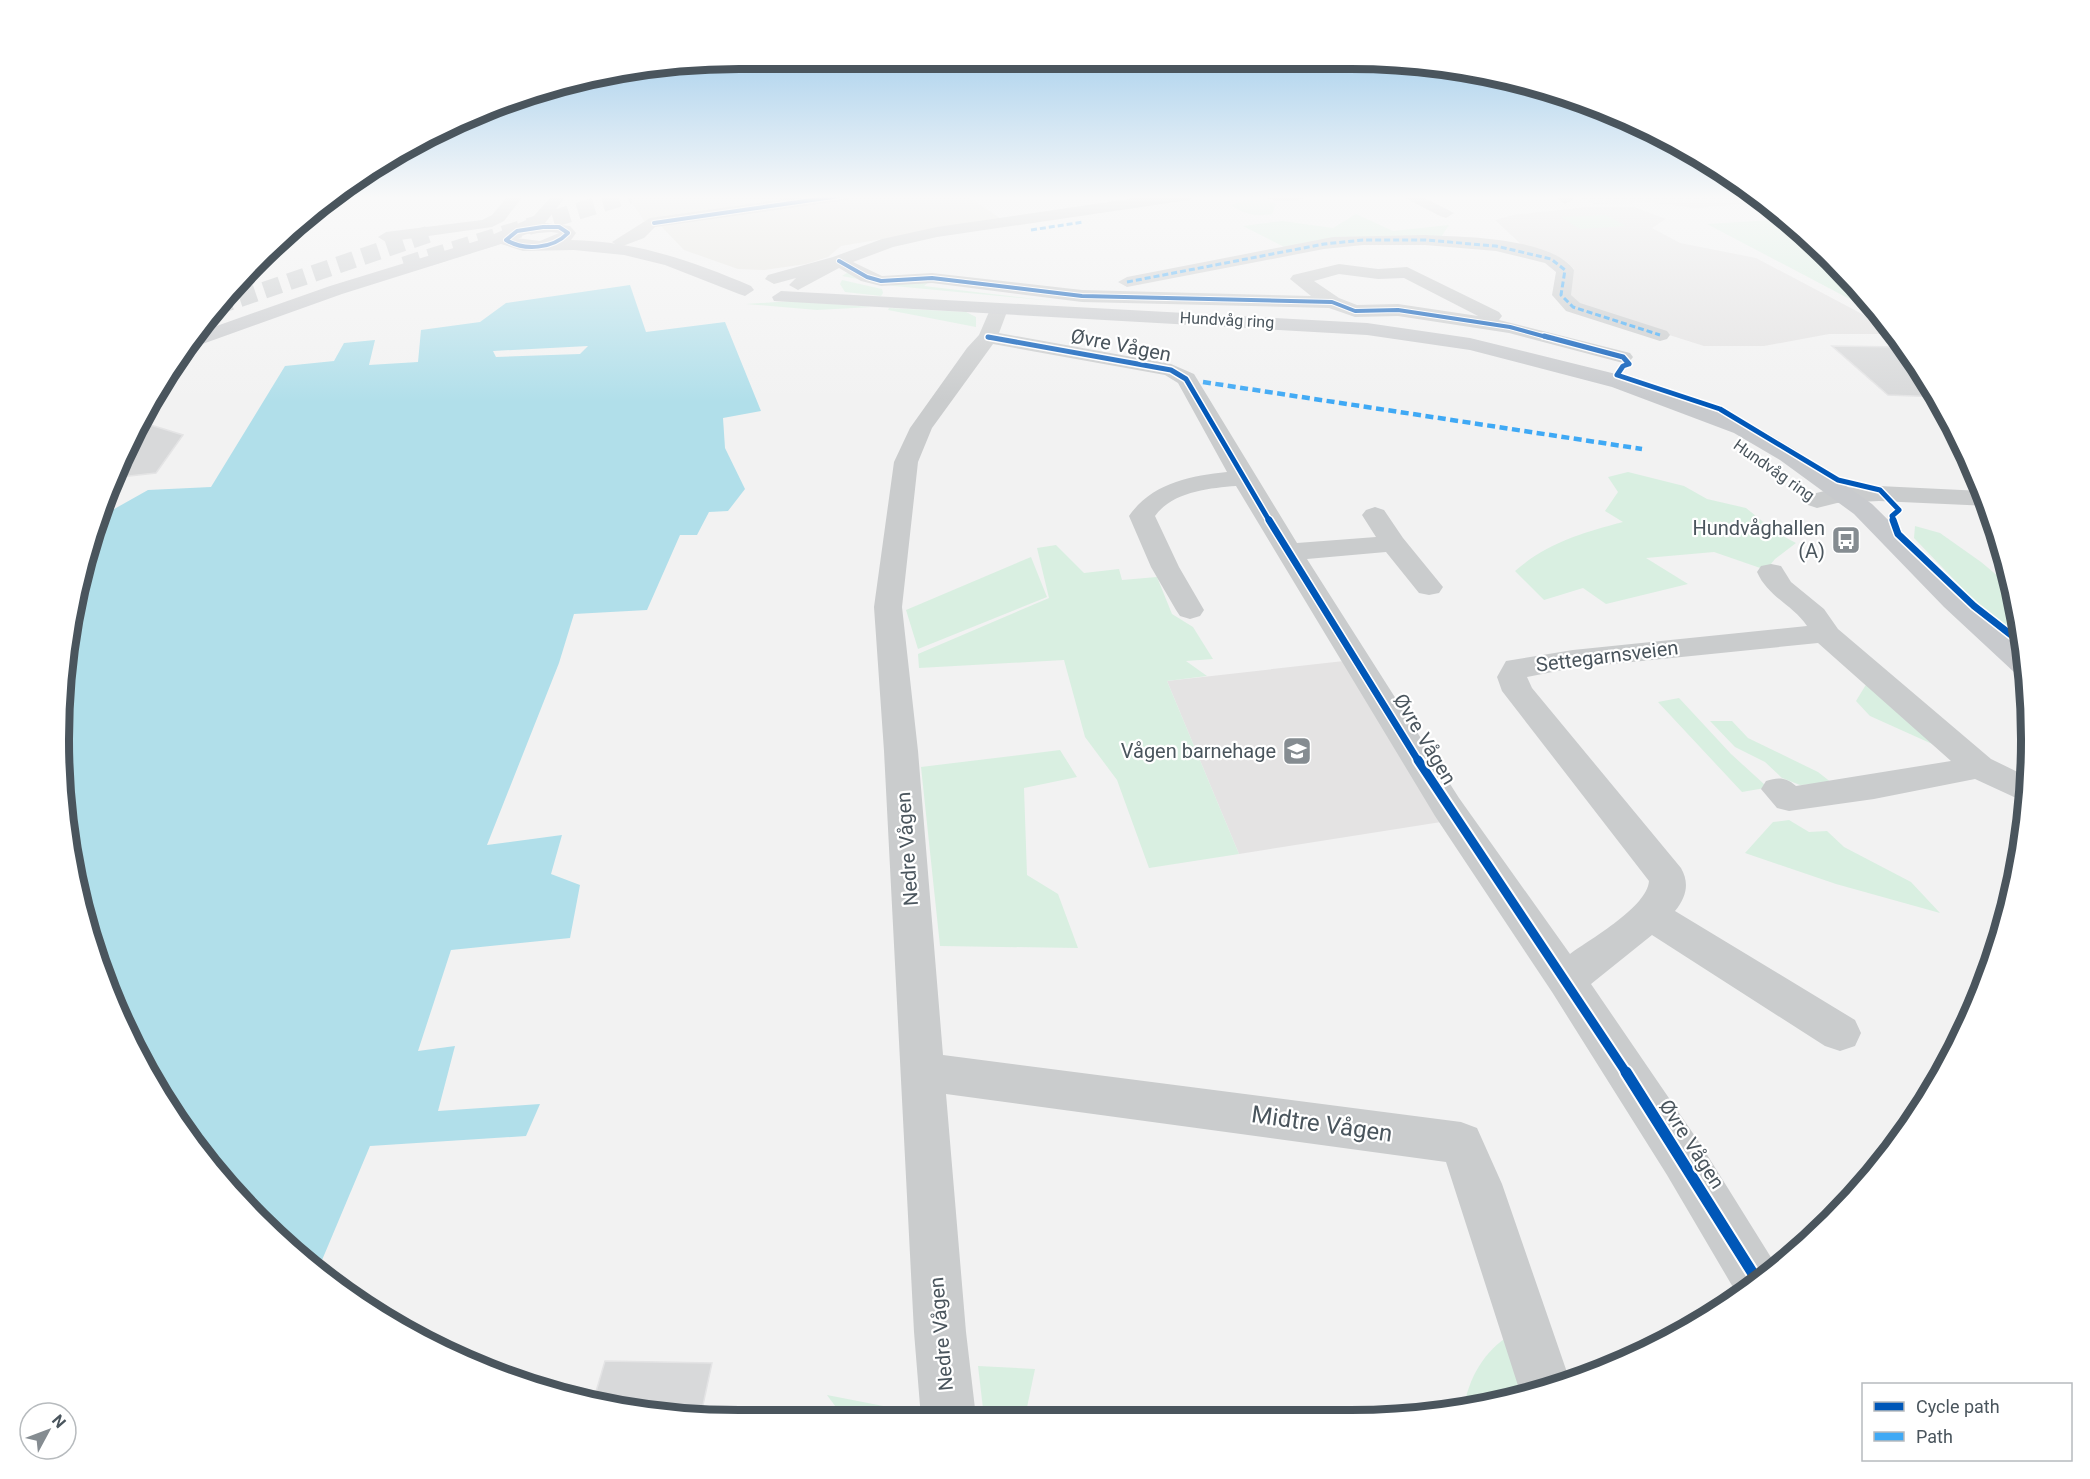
<svg xmlns="http://www.w3.org/2000/svg" width="2090" height="1479" font-family="Roboto,sans-serif">
	<rect width="100%" height="100%" fill="#f2f2f2"/>
	<polygon fill="#e6e5e0" points="627,195 966,195 1001,219 841,246 828,257 806,264 764,270 738,269 684,250 655,220 644,221"/>
	<g fill="#e4e3e3">
		<polygon points="1575,195 1759,195 1768,202 1695,208 1653,203 1594,204"/>
		<polygon points="1588,207 1634,207 1666,219 1652,228 1680,243 1756,258 1881,324 1894,334 1829,334 1764,346 1704,346 1584,308 1568,296 1574,269 1568,263 1559,257 1524,247 1495,220 1513,215"/>
		<polygon points="1344,661 1441,822 1239,854 1167,681"/>
	</g>
	<g fill="#d9efe1">
		<path d="M1265,199L1276,204L1272,214C1254,217 1245,214 1230,205L1243,201Z"/>
		<polygon points="1356,214 1393,231 1449,225 1439,240 1288,249 1243,226 1282,221 1333,228"/>
		<polygon points="1606,215 1626,226 1580,229 1561,217"/>
		<polygon points="1786,219 1862,290 1880,315 1707,224"/>
		<polygon points="850,271 858,277 930,281 924,286 1053,301 894,286 842,276"/>
		<polygon points="842,280 882,289 883,293 881,296 845,292 840,284"/>
		<polygon points="792,301 872,307 817,310 746,304"/>
		<polygon points="889,308 966,312 976,317 976,327 888,310"/>
		<path d="M1628,472L1684,486L1707,499L1746,508L1777,533L1796,543L1775,559L1766,570L1714,552L1646,558L1688,584L1606,604L1583,588L1544,600L1515,571C1547,543 1582,533 1623,522L1605,511L1618,492L1608,477Z"/>
		<polygon points="1915,526 1940,533 1981,562 2011,587 2024,642 1970,596 1914,538"/>
		<polygon points="1056,545 1084,573 1119,569 1122,580 1157,577 1172,614 1193,627 1213,659 1186,661 1207,676 1167,681 1239,854 1149,868 1117,780 1085,737 1064,660 919,668 918,654 1049,598 1037,548"/>
		<polygon points="1031,557 1047,597 918,649 906,610"/>
		<polygon points="1867,683 1950,752 1870,716 1856,701"/>
		<polygon points="1679,698 1731,754 1765,785 1765,788 1742,792 1658,702"/>
		<polygon points="1710,721 1732,721 1748,738 1818,772 1832,783 1800,785 1782,778 1765,762 1735,747"/>
		<polygon points="1060,750 1077,777 1024,788 1027,875 1058,894 1078,948 940,946 921,767"/>
		<polygon points="1789,820 1809,832 1827,831 1844,847 1911,882 1940,913 1836,884 1745,853 1773,822"/>
		<path d="M1512,1334L1532,1395L1463,1410C1469,1378 1483,1351 1512,1334Z"/>
		<polygon points="978,1366 1035,1369 1025,1417 984,1417"/>
		<polygon points="827,1395 919,1413 919,1418 844,1418"/>
	</g>
	<path fill="#b1dfea" fill-rule="evenodd" d="M630,285L646,332L725,322L761,411L723,418L725,448L745,489L728,511L709,512L697,535H680L647,610L574,614L559,663L487,845L562,835L551,874L580,885L570,938L451,950L418,1051L455,1046L438,1111L540,1104L526,1136L370,1146L317,1272L228,1189L129,1040L72,872L59,740L64,651L100,517L148,490L211,487L285,366L334,361L344,343L375,340L369,365L418,362L421,330L480,322L506,303ZM588,346L580,354L496,357L493,351Z"/>
	<g fill="#d8d9da" stroke="#e4e4e5" stroke-width="1.5">
		<polygon points="1832,346 1903,347 1939,397 1888,395"/>
		<polygon points="141,422 183,435 156,473 111,478 135,448 128,446"/>
		<polygon points="605,1361 712,1363 700,1419 593,1402"/>
	</g>
	<g fill="none" stroke-linecap="round" stroke-linejoin="round">
		<g stroke="#c8cbcd" stroke-width="17" stroke-dasharray="17 9" stroke-linecap="butt">
			<polyline points="404,265 630,195"/>
			<polyline points="215,307 432,233"/>
		</g>
		<g fill="#cacccd" fill-rule="evenodd">
			<polygon points="509,195 524,195 504,221 492,227 386,242 378,237 386,232 482,220 492,215"/>
			<polygon points="813,195 854,195 847,200 655,227 644,238 620,247 612,242 650,218"/>
			<path d="M1156,195H1196L1189,200L937,237L893,247L853,262L882,276L932,273L1082,290L1311,296L1290,279L1293,275L1339,264L1378,269L1407,267L1499,312L1502,316L1499,320L1630,353L1633,357L1630,361L1623,363L1509,333L1398,316L1355,317L1329,308L1082,302L932,283L881,286L861,281L839,268L798,290L789,285L796,278L774,284L765,279L768,275L833,257L882,239L937,227ZM1339,274L1378,279L1404,278L1478,316L1398,304L1357,305L1339,298L1314,281Z"/>
			<path d="M1262,195H1309C1302,203 1269,203 1262,195Z"/>
			<polygon points="1399,195 1419,195 1454,213 1446,218 1440,216"/>
			<polygon points="1552,195 1570,195 1573,199 1565,204"/>
			<path d="M1425,235C1462,237 1551,237 1574,270L1571,295L1580,303L1667,331L1670,335L1667,339L1660,341L1566,311L1552,295L1556,272L1545,263L1496,251L1425,245H1363L1324,249L1127,287L1118,282L1127,277L1333,237Z"/>
			<path d="M999,303L1008,309L999,333L1171,364L1194,374L1297,543L1376,537L1362,515L1366,510L1375,507L1384,510L1403,538L1443,587L1439,593L1429,595L1419,593L1386,552L1307,559L1459,798L1570,954C1592,938 1647,907 1649,881L1502,691L1497,677L1506,661L1573,650L1807,626C1793,605 1768,597 1757,572L1761,566L1771,564L1781,566L1791,582L1824,609L1838,629L1991,759L2030,778L2027,803L1975,779L1874,799L1789,811L1777,808L1761,789L1766,781C1778,777 1786,777 1796,786L1951,761L1818,643L1573,668L1527,677L1532,688L1681,868C1690,884 1686,897 1675,911L1855,1020L1861,1033L1855,1046L1840,1051L1825,1046L1652,935L1591,984L1701,1145L1777,1267L1737,1294L1667,1175L1552,992L1435,816L1236,486C1209,488 1172,492 1155,516L1179,567L1204,610L1200,616L1190,619L1180,616L1176,610L1151,567L1129,516C1152,483 1190,476 1227,472L1178,383L1165,375L993,344L932,428L918,462L902,607L918,751L943,1055L1461,1122L1477,1128L1502,1184L1570,1381L1522,1398L1446,1162L946,1094L966,1332L976,1417L921,1418L914,1332L884,751L874,607L894,462L910,428L967,348L979,335L992,305Z"/>
			<polygon points="1879,486 1982,491 1989,506 1879,501 1837,503 1817,508 1808,505 1804,500 1808,495 1837,488"/>
		</g>
		<g fill="#c8cacd" fill-rule="evenodd">
			<path d="M552,195H567L545,223L570,226L576,233L571,240C635,241 693,261 751,286L754,290L745,296L739,294L665,265L624,255L574,250L523,251L501,244L342,294L194,347L183,348L194,334L330,286L483,239L533,217ZM551,232L559,233L540,241L516,238L527,234Z"/>
			<polygon points="781,291 1367,323 1470,338 1628,377 1750,423 1796,450 1872,504 1964,595 2025,649 2026,675 2015,673 1944,607 1854,514 1780,460 1734,433 1612,387 1470,350 1367,335 774,301 772,297"/>
		</g>
		<g stroke="#3fa9f5" stroke-width="3" stroke-dasharray="6 3" stroke-linecap="butt">
			<polyline points="1031,230 1083,222"/>
			<polyline points="1127,282 1324,244 1363,240 1425,240 1496,246 1551,259 1565,270 1561,295 1573,307 1660,335"/>
		</g>
		<polyline stroke="#3fa9f5" stroke-width="4.5" stroke-dasharray="8 4.5" stroke-linecap="butt" points="1203,382 1642,449"/>
		<g stroke="#fff" stroke-width="6">
			<g id="cycleway-far4">
				<polyline points="654,223 847,195"/>
				<path d="M543,227H559L568,233C553,249 524,251 506,240L517,231Z"/>
				<polyline points="839,261 867,277 881,281 932,278 1082,296 1332,302 1355,311 1398,310 1510,327 1550,338"/>
				<polyline points="988,337 991,338"/>
			</g>
		</g>
		<g stroke="#fff" stroke-width="8">
			<g id="cycleway-far3">
				<polyline points="1544,336 1623,357 1629,364 1623,366 1617,375 1720,409 1838,480 1880,490 1899,510 1892,516 1894,522"/>
				<polyline points="988,337 1171,370 1186,379 1270,522"/>
			</g>
		</g>
		<g stroke="#fff" stroke-width="10">
			<g id="cycleway-far2">
				<polyline points="1269,520 1419,762"/>
				<polyline points="1893,520 1898,534 1974,606 2024,645"/>
			</g>
		</g>
		<g stroke="#fff" stroke-width="13">
			<polyline id="cycleway-far1" points="1418,760 1627,1074"/>
		</g>
		<g stroke="#fff" stroke-width="15">
			<polyline id="cycleway" points="1626,1072 1757,1280"/>
		</g>
		<use href="#cycleway-far4" stroke="#0057b8" stroke-width="4"/>
		<use href="#cycleway-far3" stroke="#0057b8" stroke-width="5"/>
		<use href="#cycleway-far2" stroke="#0057b8" stroke-width="7"/>
		<use href="#cycleway-far1" stroke="#0057b8" stroke-width="9"/>
		<use href="#cycleway" stroke="#0057b8" stroke-width="11"/>
	</g>
	<linearGradient id="sky" x2="0" y2="1"><stop stop-color="#92c5e9"/><stop offset="0.49" stop-color="#f9f9f9"/><stop offset="1" stop-color="#f9f9f9" stop-opacity="0"/></linearGradient>
	<rect width="2090" height="402" fill="url(#sky)"/>
	<defs>
		<g id="bus-square" transform="scale(1.5)"><rect x="-9" y="-9" width="18" height="18" rx="4" fill="#858c91" stroke="#fff"/><path d="M-5-6H5V4H4V6H2V4H-2V6H-4V4H-5ZM-3.5-4V0h7V-4ZM-3.5 1.2v1.5H-2V1.2ZM2 1.2v1.5H3.5V1.2Z" fill="#fff"/></g>
		<g id="school-square" transform="scale(1.5)"><rect x="-9" y="-9" width="18" height="18" rx="4" fill="#858c91" stroke="#fff"/><path d="M0-5L7-2L0 1L-7-2ZM-4 1L0 2.5L4 1V4Q0 6-4 4Z" fill="#fff"/></g>
	</defs>
	<g fill-rule="evenodd">
		<use href="#bus-square" x="1846" y="540"/>
		<use href="#school-square" x="1297" y="751"/>
	</g>
	<g text-anchor="middle" dominant-baseline="central" stroke-width="4.5" stroke-linejoin="round" paint-order="stroke">
		<g font-size="16" fill="#4a555d" stroke="#fff">
			<text transform="translate(1227 320) rotate(3)">Hundvåg ring</text>
			<text transform="translate(1774 470) rotate(35)">Hundvåg ring</text>
		</g>
		<g font-size="20" fill="#4a555d" stroke="#fff">
			<text transform="translate(1121 345) rotate(11)">Øvre Vågen</text>
			<text transform="translate(1607 656) rotate(-7)">Settegarnsveien</text>
			<text transform="translate(1425 739) rotate(59)">Øvre Vågen</text>
			<text transform="translate(907 849) rotate(-94)">Nedre Vågen</text>
			<text transform="translate(1692 1144) rotate(57)">Øvre Vågen</text>
			<text transform="translate(941 1334) rotate(-95)">Nedre Vågen</text>
		</g>
		<g font-size="20" fill="#4a555d" stroke="#fff" text-anchor="end">
			<text x="1825" y="528">Hundvåghallen<tspan x="1825" dy="23">(A)</tspan></text>
			<text x="1276" y="751">Vågen barnehage</text>
		</g>
		<g font-size="24" fill="#4a555d" stroke="#fff">
			<text transform="translate(1322 1124) rotate(8)">Midtre Vågen</text>
		</g>
	</g>
	<path d="M0 0H2090V1479H0ZM739 69H1351A670 670 0 0 1 2021 739V740A670 670 0 0 1 1351 1410H739A670 670 0 0 1 69 740V739A670 670 0 0 1 739 69Z" fill="#fff" fill-rule="evenodd"/>
	<path fill="none" stroke="#4a555d" stroke-width="8" d="M739 69H1351A670 670 0 0 1 2021 739V740A670 670 0 0 1 1351 1410H739A670 670 0 0 1 69 740V739A670 670 0 0 1 739 69Z"/>
	<rect x="1862" y="1383" width="210" height="78" fill="#ffffff" stroke="#b7bbbe" stroke-width="1.5"/>
	<rect x="1874" y="1402" width="30" height="9" fill="#0057b8" stroke="#b7bbbe" stroke-width="1.5"/>
	<text x="1916" y="1413" font-size="18" fill="#4a555d">Cycle path</text>
	<rect x="1874" y="1432" width="30" height="9" fill="#3fa9f5" stroke="#b7bbbe" stroke-width="1.5"/>
	<text x="1916" y="1443" font-size="18" fill="#4a555d">Path</text>
	<g transform="translate(48 1431) rotate(49)"><circle r="28" fill="#ffffff" stroke="#b7bbbe" stroke-width="1.5"/>
	<path d="M0-4.5L10 22L0 15L-10 22Z" fill="#858c91"/>
	<text y="-9" font-size="16" font-weight="bold" text-anchor="middle" fill="#4a555d">N</text>
	</g>
</svg>
